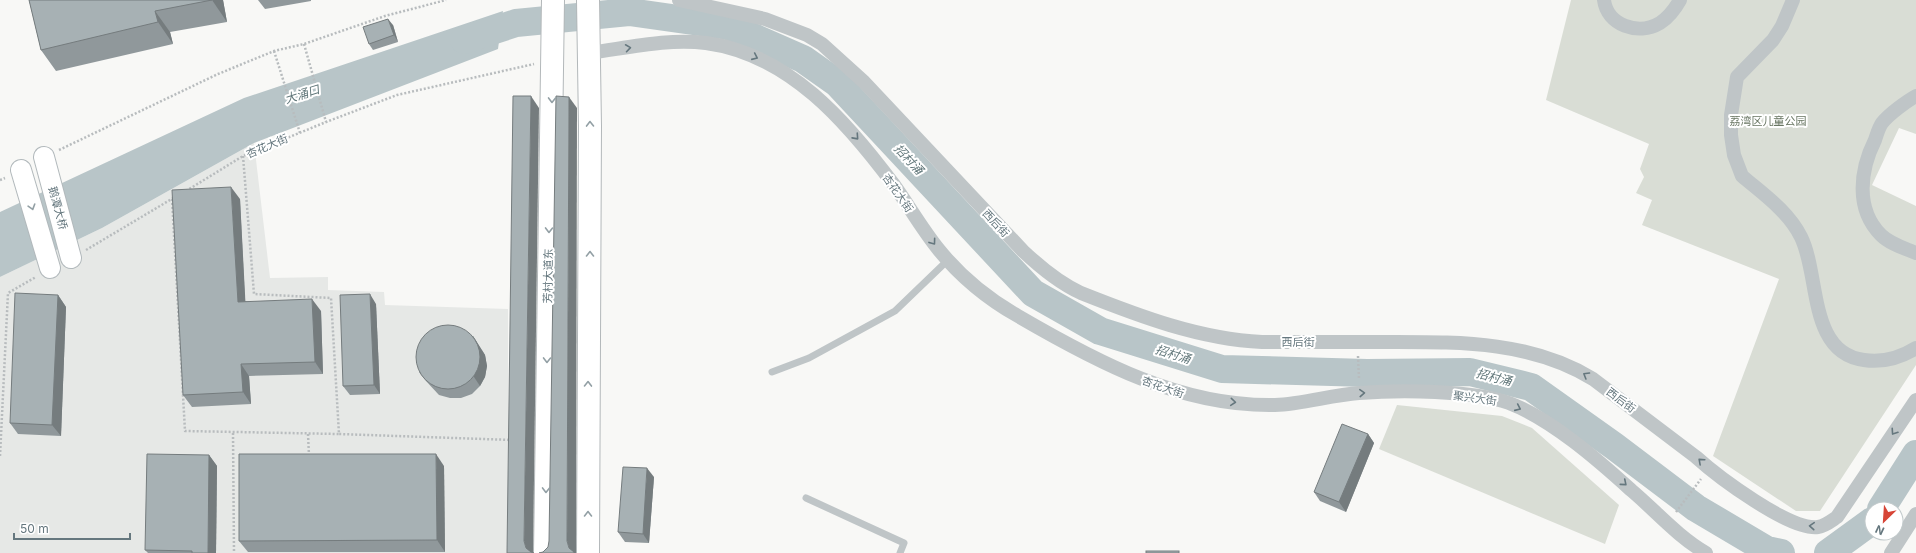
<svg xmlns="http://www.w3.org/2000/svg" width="1916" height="553" font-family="Inter,'Noto Sans SC',sans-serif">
	<rect width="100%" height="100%" fill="#f8f8f6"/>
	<polygon fill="#e6e8e6" points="254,143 270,278 328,277 328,290 384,292 385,305 508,309 508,553 0,553 0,277 102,228"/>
	<g fill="#d9ddd5">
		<polygon points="1571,0 1916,0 1916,134 1899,128 1872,185 1916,206 1916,365 1820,511 1796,511 1713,456 1779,279 1642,225 1652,200 1636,193 1644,177 1640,169 1649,144 1546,100"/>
		<polygon points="1397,405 1502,416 1532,428 1619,505 1605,544 1379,449"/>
	</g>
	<polygon fill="#b8c5c8" points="503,11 498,49 254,143 102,228 0,277 0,212 244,98"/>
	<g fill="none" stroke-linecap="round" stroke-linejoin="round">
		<g stroke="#b8c5c8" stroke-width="28">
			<polyline points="464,40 516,23 629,12 728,26 803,59 837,83 1033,293 1100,331 1222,369 1367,373 1470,372 1531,387 1614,446 1696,508 1767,550 1781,553"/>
			<polyline points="1881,509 1916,454"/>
			<polyline points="1828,553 1872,521"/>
		</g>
		<g stroke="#b2b9bc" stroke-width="22">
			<g id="secondary">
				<polyline points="44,157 71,258"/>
				<polyline points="21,170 50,268"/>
			</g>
		</g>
		<g stroke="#b3b8ba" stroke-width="24">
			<g id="highway">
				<polyline points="588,0 590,126 588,553"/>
				<polyline points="545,553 553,0"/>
			</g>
		</g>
		<g stroke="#b8bcbe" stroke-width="2.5" stroke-dasharray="2 2" stroke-linecap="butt">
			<polyline points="304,44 326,122"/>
			<polyline points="274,51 300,133"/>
			<polyline points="59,150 218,74 274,51 304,44 385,16 446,0"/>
			<polyline points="243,156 254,294 331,298 339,434 512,440"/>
			<polyline points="0,180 5,178"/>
			<polyline points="186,191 243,156 326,122 397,95 534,64"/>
			<polyline points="172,199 185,431 339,434"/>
			<polyline points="86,250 175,197"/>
			<polyline points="1358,356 1359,379"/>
			<polyline points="233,433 234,553"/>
			<polyline points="308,434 309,456"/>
			<polyline points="0,456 8,293 36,277"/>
			<polyline points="1676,512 1701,479"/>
		</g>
		<g stroke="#bfc5c7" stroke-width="7">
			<polyline points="772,372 809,358 895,311 948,260"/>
			<polyline points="806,498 904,543 900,553"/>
		</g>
		<g stroke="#bfc5c7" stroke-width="14">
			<path d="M679,0L765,19L807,35L822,44L864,82L1023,251C1041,268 1059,283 1081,293C1139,316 1199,339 1262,342C1304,342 1347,342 1390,342C1460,342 1531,341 1593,379L1696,457C1717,476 1790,531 1818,527C1825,526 1831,521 1837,517L1916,400"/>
			<path d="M1604,0C1607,25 1638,36 1660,23C1669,17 1675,9 1680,0"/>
			<path d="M1793,0L1782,26L1773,40L1737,77L1731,115V135L1734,155L1742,176C1763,194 1788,211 1801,237C1820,275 1808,353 1864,360C1884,363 1900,358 1916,348"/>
			<path d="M589,53C627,48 668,38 706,43C789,54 847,122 894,185C909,206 922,229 939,250C961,277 988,299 1018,316C1097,362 1181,407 1275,405C1303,404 1331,395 1359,393C1399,390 1472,390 1509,403C1551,419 1598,460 1631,490C1656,511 1677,536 1706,553"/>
			<path d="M1916,96C1907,101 1889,114 1882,123C1879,127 1877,134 1875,140C1860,170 1855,209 1881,235C1890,244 1904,248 1916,253"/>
			<polyline points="1891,553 1916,514"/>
		</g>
		<use href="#secondary" stroke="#fff" stroke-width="20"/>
		<use href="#highway" stroke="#fff" stroke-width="22"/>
	</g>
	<g fill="#90989b">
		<polygon points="29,0 223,0 227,22 170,32 173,44 56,71 41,50"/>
		<polygon points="258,0 311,0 311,1 265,9"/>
		<polygon points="393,25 398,42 373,50 369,44"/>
		<polygon points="240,199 245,301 321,311 323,374 249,376 251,404 192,407 183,395"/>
		<polygon points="58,295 66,307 61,436 18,434 10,423"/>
		<polygon points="376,304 380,394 350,395 343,386"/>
		<polygon points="473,336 485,355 487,366 485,377 480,386 472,394 461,398 450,398 439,395 426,381 419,372"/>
		<polygon points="1368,434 1374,443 1346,512 1320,501 1314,492"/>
		<polygon points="209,455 217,466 216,553 148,553 145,550"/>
		<polygon points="444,466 445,552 248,552 239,541"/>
		<polygon points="654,477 649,543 625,542 618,532"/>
	</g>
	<g fill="#757c7e">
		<polygon points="212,0 223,0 227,22"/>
		<polygon points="155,11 170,32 173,44 158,22"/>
		<polygon points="388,19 393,25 398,42 394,35"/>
		<polygon points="531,96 539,108 533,553 530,553 526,548 524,541"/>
		<polygon points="569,97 577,108 576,553 573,553 569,548 567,541"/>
		<polygon points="231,187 240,199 246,313 238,302"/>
		<polygon points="370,294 376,304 380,394 374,385"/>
		<polygon points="58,295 66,307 61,436 52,425"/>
		<polygon points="312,299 321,311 323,374 315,362"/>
		<polygon points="473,336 485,355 487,366 485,377 480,386 474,377"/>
		<polygon points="241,364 249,376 251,404 243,392"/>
		<polygon points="1368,434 1374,443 1346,512 1339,502"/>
		<polygon points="436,454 444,466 445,552 437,540"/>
		<polygon points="209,455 217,466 216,553 208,553"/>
		<polygon points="647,468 654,477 649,543 643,534"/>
	</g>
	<g fill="#a7b1b4" stroke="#757c7e">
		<polygon points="29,0 212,0 155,11 158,22 41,50"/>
		<polygon points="388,19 394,35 369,44 363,27"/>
		<polygon points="513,96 531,96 524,541 526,548 531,552 534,553 507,553"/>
		<polygon points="556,96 569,97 567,541 569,548 574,552 574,553 539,553 543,552 548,547 549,541"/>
		<polygon points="231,187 238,302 312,299 315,362 241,364 243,392 183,395 172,190"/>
		<polygon points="15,293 58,295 52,425 10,423"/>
		<polygon points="370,294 374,385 343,386 340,295"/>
		<circle cx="448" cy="357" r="32"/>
		<polygon points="1342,424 1368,434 1339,502 1314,492"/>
		<polygon points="147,454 209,455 208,553 192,553 192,551 145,550"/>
		<polygon points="239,454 436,454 437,540 239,541"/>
		<polygon points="623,467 647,468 643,534 618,532"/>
		<rect x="1146" y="551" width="33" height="2"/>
	</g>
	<defs><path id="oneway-chevron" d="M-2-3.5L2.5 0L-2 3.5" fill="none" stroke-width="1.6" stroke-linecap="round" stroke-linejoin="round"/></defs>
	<g stroke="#65777e">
		<use href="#oneway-chevron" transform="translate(628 48) rotate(-8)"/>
		<use href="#oneway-chevron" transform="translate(755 57) rotate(24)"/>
		<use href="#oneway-chevron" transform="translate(856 137) rotate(48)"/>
		<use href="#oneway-chevron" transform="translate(933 242) rotate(54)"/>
		<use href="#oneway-chevron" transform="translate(1586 375) rotate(-149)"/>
		<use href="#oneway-chevron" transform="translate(1362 393) rotate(-3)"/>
		<use href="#oneway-chevron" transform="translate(1233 402) rotate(5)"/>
		<use href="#oneway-chevron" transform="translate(1518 408) rotate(24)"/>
		<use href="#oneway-chevron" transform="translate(1894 432) rotate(124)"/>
		<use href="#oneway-chevron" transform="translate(1701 461) rotate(-138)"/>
		<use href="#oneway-chevron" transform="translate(1624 483) rotate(40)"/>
		<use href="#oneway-chevron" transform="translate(1812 526) rotate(-176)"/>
	</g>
	<g stroke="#93a0a5">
		<use href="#oneway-chevron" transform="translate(552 100) rotate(91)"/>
		<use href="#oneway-chevron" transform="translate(590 124) rotate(-91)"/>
		<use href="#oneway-chevron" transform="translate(32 207) rotate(73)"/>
		<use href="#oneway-chevron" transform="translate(549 230) rotate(91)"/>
		<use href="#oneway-chevron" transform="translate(590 254) rotate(-90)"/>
		<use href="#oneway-chevron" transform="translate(547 360) rotate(91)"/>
		<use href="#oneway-chevron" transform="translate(588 384) rotate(-89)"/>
		<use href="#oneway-chevron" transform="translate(546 490) rotate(91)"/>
		<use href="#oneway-chevron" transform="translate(588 514) rotate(-90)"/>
	</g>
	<g text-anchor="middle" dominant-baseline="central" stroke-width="4" stroke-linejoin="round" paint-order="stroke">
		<g font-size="11" fill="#6a7764" stroke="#fff">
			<text x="1768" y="121">荔湾区儿童公园</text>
		</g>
		<g font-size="11" fill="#65777e" stroke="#fff">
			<text transform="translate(267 146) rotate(-23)">杏花大街</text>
			<text transform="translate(898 193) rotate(55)">杏花大街</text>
			<text transform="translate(58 208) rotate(75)">鹅潭大桥</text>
			<text transform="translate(996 223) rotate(47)">西后街</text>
			<text transform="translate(548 276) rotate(-89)">芳村大道东</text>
			<text x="1298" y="342">西后街</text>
			<text transform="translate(1163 387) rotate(19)">杏花大街</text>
			<text transform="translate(1475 398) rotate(8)">聚兴大街</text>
			<text transform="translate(1621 400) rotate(37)">西后街</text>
		</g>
		<g font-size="12" font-style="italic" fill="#607679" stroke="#fff">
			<text transform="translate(302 94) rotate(-18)">大涌口</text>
			<text transform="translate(909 159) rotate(47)">招村涌</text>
			<text transform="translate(1173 354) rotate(17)">招村涌</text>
			<text transform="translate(1494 377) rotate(14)">招村涌</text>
		</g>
	</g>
	<g transform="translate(1884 521) rotate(205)"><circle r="19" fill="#ffffff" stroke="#c1c9cb"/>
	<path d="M0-3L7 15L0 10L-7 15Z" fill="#d74537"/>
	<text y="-6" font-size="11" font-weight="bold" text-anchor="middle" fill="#65777e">N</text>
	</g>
	<path d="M14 533v6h116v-6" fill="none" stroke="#65777e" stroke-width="2"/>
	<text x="20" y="533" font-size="12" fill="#65777e" stroke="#ffffff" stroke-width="3" paint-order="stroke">50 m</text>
</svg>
